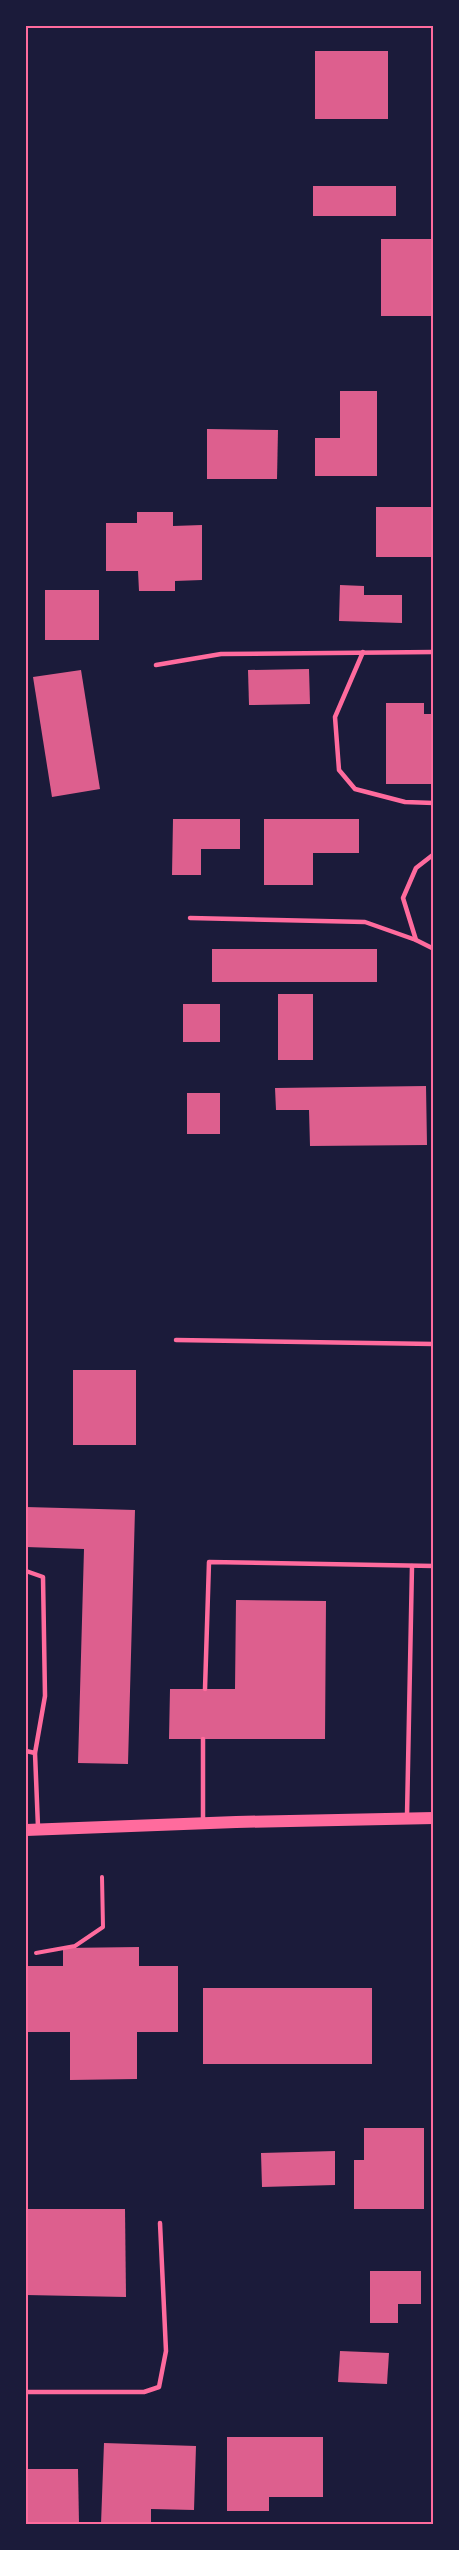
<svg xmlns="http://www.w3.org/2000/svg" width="459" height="2550" font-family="'IBM Plex Sans',sans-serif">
	<rect width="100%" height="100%" fill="#1b1b3a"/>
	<g fill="#dd5f8e">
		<rect x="315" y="51" width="73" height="68"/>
		<rect x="313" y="186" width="83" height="30"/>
		<rect x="381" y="239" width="53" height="77"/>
		<polygon points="340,391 377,391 377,476 315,476 315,438 340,438"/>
		<polygon points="207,429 278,430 277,479 207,479"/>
		<rect x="376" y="507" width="58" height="50"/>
		<polygon points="137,512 173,512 173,526 202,525 202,580 175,581 175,591 139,591 138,571 106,571 106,523 137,523"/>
		<polygon points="340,585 364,586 364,595 402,595 402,623 339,621"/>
		<rect x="45" y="590" width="54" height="50"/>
		<polygon points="309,669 310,704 249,705 248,670"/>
		<polygon points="81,670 100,789 52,797 33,677"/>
		<polygon points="386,703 424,703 424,714 434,714 434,784 386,784"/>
		<polygon points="173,819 240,819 240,849 201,849 201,875 172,875"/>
		<polygon points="264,819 359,819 359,853 313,853 313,885 264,885"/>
		<rect x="212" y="949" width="165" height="33"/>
		<rect x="278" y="994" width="35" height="66"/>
		<rect x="183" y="1004" width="37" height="38"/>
		<polygon points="426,1086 427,1145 310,1146 309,1110 276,1110 275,1088"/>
		<rect x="187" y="1093" width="33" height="41"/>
		<rect x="73" y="1370" width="63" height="75"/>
		<polygon points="26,1507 135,1510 128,1764 78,1763 84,1549 26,1547"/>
		<polygon points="236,1600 326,1601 325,1739 169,1739 170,1689 235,1689"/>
		<polygon points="139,1947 139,1966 178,1966 178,2032 137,2032 137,2079 70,2080 70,2032 28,2032 28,1966 63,1966 63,1948"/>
		<rect x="203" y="1988" width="169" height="76"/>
		<polygon points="364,2128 424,2128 424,2209 354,2209 354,2160 364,2160"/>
		<polygon points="335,2151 335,2185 262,2187 261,2153"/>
		<polygon points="26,2209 125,2209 126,2297 26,2295"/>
		<polygon points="370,2271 421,2271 421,2304 398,2304 398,2323 370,2323"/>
		<polygon points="340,2351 389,2353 387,2384 338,2382"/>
		<polygon points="227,2437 323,2437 323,2497 269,2497 269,2511 227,2511"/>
		<polygon points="104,2443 196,2446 194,2510 151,2509 151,2524 101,2524"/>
		<polygon points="26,2469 78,2469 79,2524 26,2524"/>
	</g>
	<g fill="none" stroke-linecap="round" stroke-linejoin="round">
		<polyline stroke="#ff6b9d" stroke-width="4" points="36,1953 75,1946 103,1927 102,1877"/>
		<g stroke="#ff6b9d" stroke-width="4.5">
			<polyline points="363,652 335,717 339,770 355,789 405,802 434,803"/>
			<polyline points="156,665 221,654 434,652"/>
			<polyline points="434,854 416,868 403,898 416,940 434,949"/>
			<polyline points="190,918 365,922 416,940"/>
			<polyline points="176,1340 434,1344"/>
			<polyline points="26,1571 43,1577 45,1696 35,1753 38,1827"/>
			<polyline points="205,1689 209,1562 434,1566"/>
			<polyline points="26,1751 35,1753"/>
			<polyline points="407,1816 412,1566"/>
			<polyline points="203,1823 203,1739"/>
			<polyline points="26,2392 144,2392 159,2387 166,2351 160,2223"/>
		</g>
		<polyline stroke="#ff6b9d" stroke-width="12" points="26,1830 236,1822 434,1818"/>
	</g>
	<rect width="459" height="2550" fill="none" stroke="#1b1b3a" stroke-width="54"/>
	<rect x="27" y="27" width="405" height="2496" fill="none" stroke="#ff6b9d" stroke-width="2"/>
</svg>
